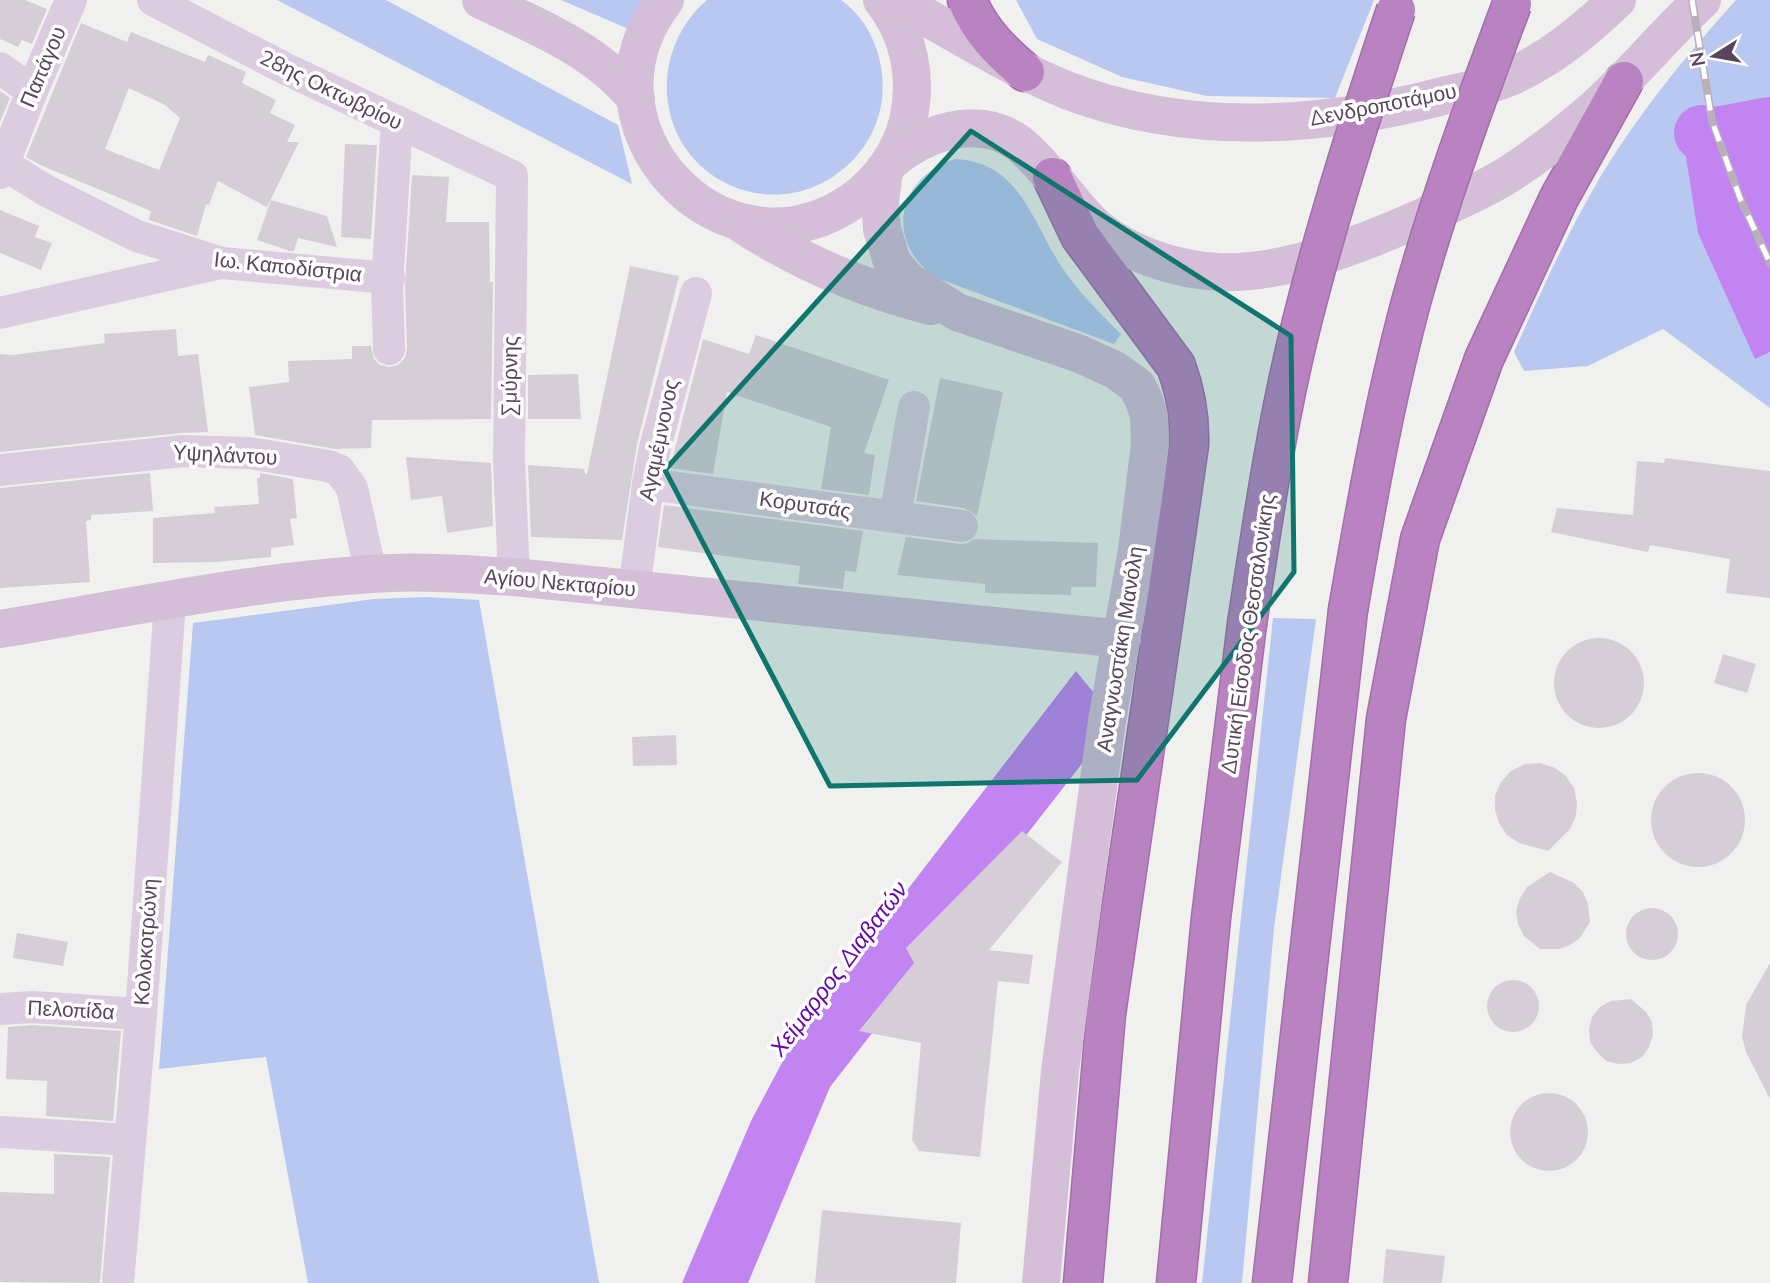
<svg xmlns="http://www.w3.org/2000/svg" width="1770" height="1283" font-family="'Nunito Sans',sans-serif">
	<rect width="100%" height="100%" fill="#f0f1ee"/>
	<g fill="#b9c8f1">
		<polygon points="277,0 386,0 618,125 632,184"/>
		<polygon points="561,0 645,0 631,30"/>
		<path d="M707,0H841C872,22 886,62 882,99C879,123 869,143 853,160C781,234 661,181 667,79C669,49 684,19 707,0Z"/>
		<polygon points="1016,0 1374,0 1335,98 1207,96 1122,77 1037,39"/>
		<path d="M1736,0H1770V408L1663,329L1588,366L1524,371L1514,352C1541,292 1568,231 1602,174C1640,112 1687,54 1736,0Z"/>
		<path d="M955,159C1021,162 1032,223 1063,269C1080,294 1100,313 1121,334L1114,344L937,278C884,244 896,177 955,159Z"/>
		<polygon points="427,597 479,600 599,1283 308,1283 266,1057 159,1069 193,623 374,599"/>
		<polygon points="1273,618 1316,619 1274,928 1242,1283 1202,1283"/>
	</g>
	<g fill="#c184f1">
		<polygon points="1770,127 1770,352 1755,359 1698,233 1683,138"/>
		<polygon points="1076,671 1116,720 830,1087 748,1283 682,1283 751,1121 800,1029"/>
	</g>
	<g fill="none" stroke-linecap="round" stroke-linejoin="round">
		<polyline stroke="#c184f1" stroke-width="56" points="1702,133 1716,135 1770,125"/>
	</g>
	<g fill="#d5ced6" fill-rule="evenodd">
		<polygon points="0,0 25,0 47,9 32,44 22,40 18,47 0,39"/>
		<path d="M81,23L127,42L131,32L205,62L208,55L246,72L242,83L276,100L270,113L295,125L287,142H299L267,207L218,181L209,205L206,204L197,236L149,220L151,211L40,165L26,157ZM129,88L165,105L180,118L159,170L105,149Z"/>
		<polygon points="0,91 10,98 0,122"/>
		<polygon points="345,144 377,145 371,239 341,237"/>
		<polygon points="412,175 449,177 446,222 489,222 490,282 493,282 491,419 372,420 371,448 335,449 255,435 249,387 289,382 288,361 352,359 352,346 371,346 374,359 380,365 389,367 398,365 405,358 407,348 405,285"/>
		<polygon points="271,200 327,216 337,247 298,238 294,251 290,251 257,240"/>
		<polygon points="0,210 39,226 35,237 52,243 41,270 0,253"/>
		<polygon points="630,266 679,276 637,444 622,540 531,537 528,465 584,469 585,474 587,474"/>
		<polygon points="176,329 178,356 198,354 208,432 181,433 0,452 0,354 13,355 105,343 104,334"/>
		<polygon points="756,335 889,380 864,453 875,455 869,495 821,489 831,427 727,392 713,474 670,468 703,339 749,354"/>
		<polygon points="578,374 581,419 528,419 528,375"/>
		<polygon points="940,378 1003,392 977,516 964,508 916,501"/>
		<polygon points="406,457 491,463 493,526 447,533 442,496 411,500"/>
		<polygon points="1665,458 1770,471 1770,598 1726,593 1730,559 1650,545 1648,552 1551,532 1557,508 1633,515 1637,461 1664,463"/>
		<polygon points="150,473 153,511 91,515 91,520 86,521 90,582 0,588 0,488"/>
		<polygon points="260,473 293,479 297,518 290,519 294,545 271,548 271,557 216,562 153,563 153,518 215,513 214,507 259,504 257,478 260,478"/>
		<polygon points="664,505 863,531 856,572 845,571 843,589 798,584 800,566 658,547"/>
		<polygon points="906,537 960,544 968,543 974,539 1098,543 1096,587 1071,587 1071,595 985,593 985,584 897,575"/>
		<circle cx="1599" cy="683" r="45"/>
		<polygon points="1723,654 1756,664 1747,693 1714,683"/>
		<polygon points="676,735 677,765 633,766 632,737"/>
		<polygon points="1540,763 1555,768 1566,776 1574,788 1577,802 1576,816 1570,829 1548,851 1519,843 1507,835 1499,823 1495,810 1495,795 1501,782 1511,771 1525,764"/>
		<circle cx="1698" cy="820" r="47"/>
		<polygon points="1022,831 1062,862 989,950 1033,955 1029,984 998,981 980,1157 919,1151 912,1140 921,1043 859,1031 914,963 906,948"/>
		<polygon points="1550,872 1574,883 1583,892 1588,904 1590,922 1580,938 1570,945 1559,949 1540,949 1524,936 1518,924 1516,911 1520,898 1527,887"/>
		<circle cx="1652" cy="934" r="26"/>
		<polygon points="17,933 68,942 63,966 13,958"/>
		<polygon points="1770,963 1770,1099 1746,1052 1742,1037 1746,1005"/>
		<circle cx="1513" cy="1006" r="26"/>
		<polygon points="1631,999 1646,1012 1652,1022 1653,1035 1649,1047 1642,1057 1631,1063 1618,1064 1606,1061 1597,1052 1590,1042 1589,1029 1592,1017 1600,1007 1611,1001"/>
		<polygon points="32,1025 121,1031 113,1121 46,1116 47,1081 6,1079 8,1027"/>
		<circle cx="1549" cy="1132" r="39"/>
		<polygon points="54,1154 110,1157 100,1283 0,1282 0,1192 54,1194"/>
		<polygon points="822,1210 961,1223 956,1283 815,1283"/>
		<polygon points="1386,1249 1445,1256 1442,1283 1383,1283"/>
	</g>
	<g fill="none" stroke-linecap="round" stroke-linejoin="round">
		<g stroke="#a46eac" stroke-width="41">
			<g id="highway">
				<path d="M967,0C980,31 1000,51 1025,72"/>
				<path d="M1052,177L1080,236L1176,366C1186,393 1190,416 1189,445L1106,1014L1083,1283"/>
				<polyline points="1176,1283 1211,918 1247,624"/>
				<polyline points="1272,1283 1348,610"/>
				<polyline points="1328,1283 1386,719 1420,539 1484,359 1559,198 1624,81"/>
			</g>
		</g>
		<g stroke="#dcccdf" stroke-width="32">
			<polyline points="153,0 286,69 512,176 509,460 514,577"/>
			<polyline points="0,68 32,91"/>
			<polyline points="0,162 45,190 137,236 222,263 389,278"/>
			<polyline points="0,173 32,91 71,0"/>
			<polyline points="0,313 221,263"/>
			<polyline points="389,349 387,285 397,121"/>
			<polyline points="0,470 183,451 249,453 328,466 339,470 352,488 371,574"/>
			<polyline points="648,484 962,526"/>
			<polyline points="895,517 914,407"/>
			<polyline points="634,590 648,484 655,448 696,293"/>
			<polyline points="0,1009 32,1007 141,1014"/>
			<polyline points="0,1132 130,1140"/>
			<polyline points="118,1283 141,1014 170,602"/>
		</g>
		<g stroke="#d5bfd8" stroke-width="38">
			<path d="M481,0C536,26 597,50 636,99"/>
			<path d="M665,0C569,124 720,289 851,202C879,183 900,153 908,121C918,78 909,34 882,0"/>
			<path d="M896,0C953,31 1008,67 1069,91C1187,136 1319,128 1439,97C1462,91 1488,87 1510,77C1552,58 1584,31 1617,0"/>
			<path d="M891,161C925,133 976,114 1017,142C1029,151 1040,164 1050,175C1066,192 1079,212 1096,227C1127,254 1178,270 1218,272C1286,275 1364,243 1425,216C1451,204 1477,193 1501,179C1531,161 1560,138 1586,116C1628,80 1662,37 1702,0"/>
			<polyline points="884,171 880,201 882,229 892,262 908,281 957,312 1080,354 1115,370 1137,386 1144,400 1149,416 1150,444 1137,550 1107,721 1060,1071 1041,1283"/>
			<path d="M743,225C802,263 863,289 931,306"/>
			<path d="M0,629C130,608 260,579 391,573C432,571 474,575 514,577L1122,639"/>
		</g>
		<use href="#highway" stroke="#b883c0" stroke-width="38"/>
		<g stroke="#b9b0b9" stroke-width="8">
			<polyline id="rail" points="1692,0 1712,121 1740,198 1770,263"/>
		</g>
		<use href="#rail" stroke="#fff" stroke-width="5" stroke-dasharray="16" stroke-linecap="butt"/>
		<g stroke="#a46eac" stroke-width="41" stroke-linecap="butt">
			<g id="highway-bridge">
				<path d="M1348,610C1366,506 1384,403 1411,302C1439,201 1475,103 1512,4"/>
				<path d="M1247,624C1263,519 1278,413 1305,310C1331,208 1363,109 1396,10"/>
			</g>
		</g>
		<use href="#highway-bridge" stroke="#b883c0" stroke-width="38"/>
	</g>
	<path fill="#0f766e" fill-opacity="0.2" stroke="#0f766e" stroke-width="5" stroke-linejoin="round" d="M971,131L1291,336L1294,572L1137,780L830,786L665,470Z"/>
	<g text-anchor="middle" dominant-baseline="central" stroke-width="7" stroke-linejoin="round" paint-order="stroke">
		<g font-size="21" fill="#59455d" stroke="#fff">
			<text transform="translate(43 67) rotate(-67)">Παπάγου</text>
			<text transform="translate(331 90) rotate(26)">28ης Οκτωβρίου</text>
			<text transform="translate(1383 105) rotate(-11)">Δενδροποτάμου</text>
			<text transform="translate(288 267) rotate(6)">Ιω. Καποδίστρια</text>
			<text transform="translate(510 376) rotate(-89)">Σμύρνης</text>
			<text transform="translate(659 440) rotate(-78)">Αγαμέμνονος</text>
			<text transform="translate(225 455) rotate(3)">Υψηλάντου</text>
			<text transform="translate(805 505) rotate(8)">Κορυτσάς</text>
			<text transform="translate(560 583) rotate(5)">Αγίου Νεκταρίου</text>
			<text transform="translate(1248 634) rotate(-82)">Δυτική Είσοδος Θεσσαλονίκης</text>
			<text transform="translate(1120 649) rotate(-81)">Αναγνωστάκη Μανόλη</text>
			<text transform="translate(146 942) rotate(-86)">Κολοκοτρώνη</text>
			<text transform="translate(71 1010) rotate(3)">Πελοπίδα</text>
		</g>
		<g font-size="23" font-style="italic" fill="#6504b1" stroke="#fff">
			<text transform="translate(839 969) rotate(-53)">Χείμαρρος Διαβατών</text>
		</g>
	</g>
	<g transform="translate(1714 56) rotate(259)" stroke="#ffffff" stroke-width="5" paint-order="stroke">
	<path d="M0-5L12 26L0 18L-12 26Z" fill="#59455d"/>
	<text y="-10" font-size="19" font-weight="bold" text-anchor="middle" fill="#59455d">N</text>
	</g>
</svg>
